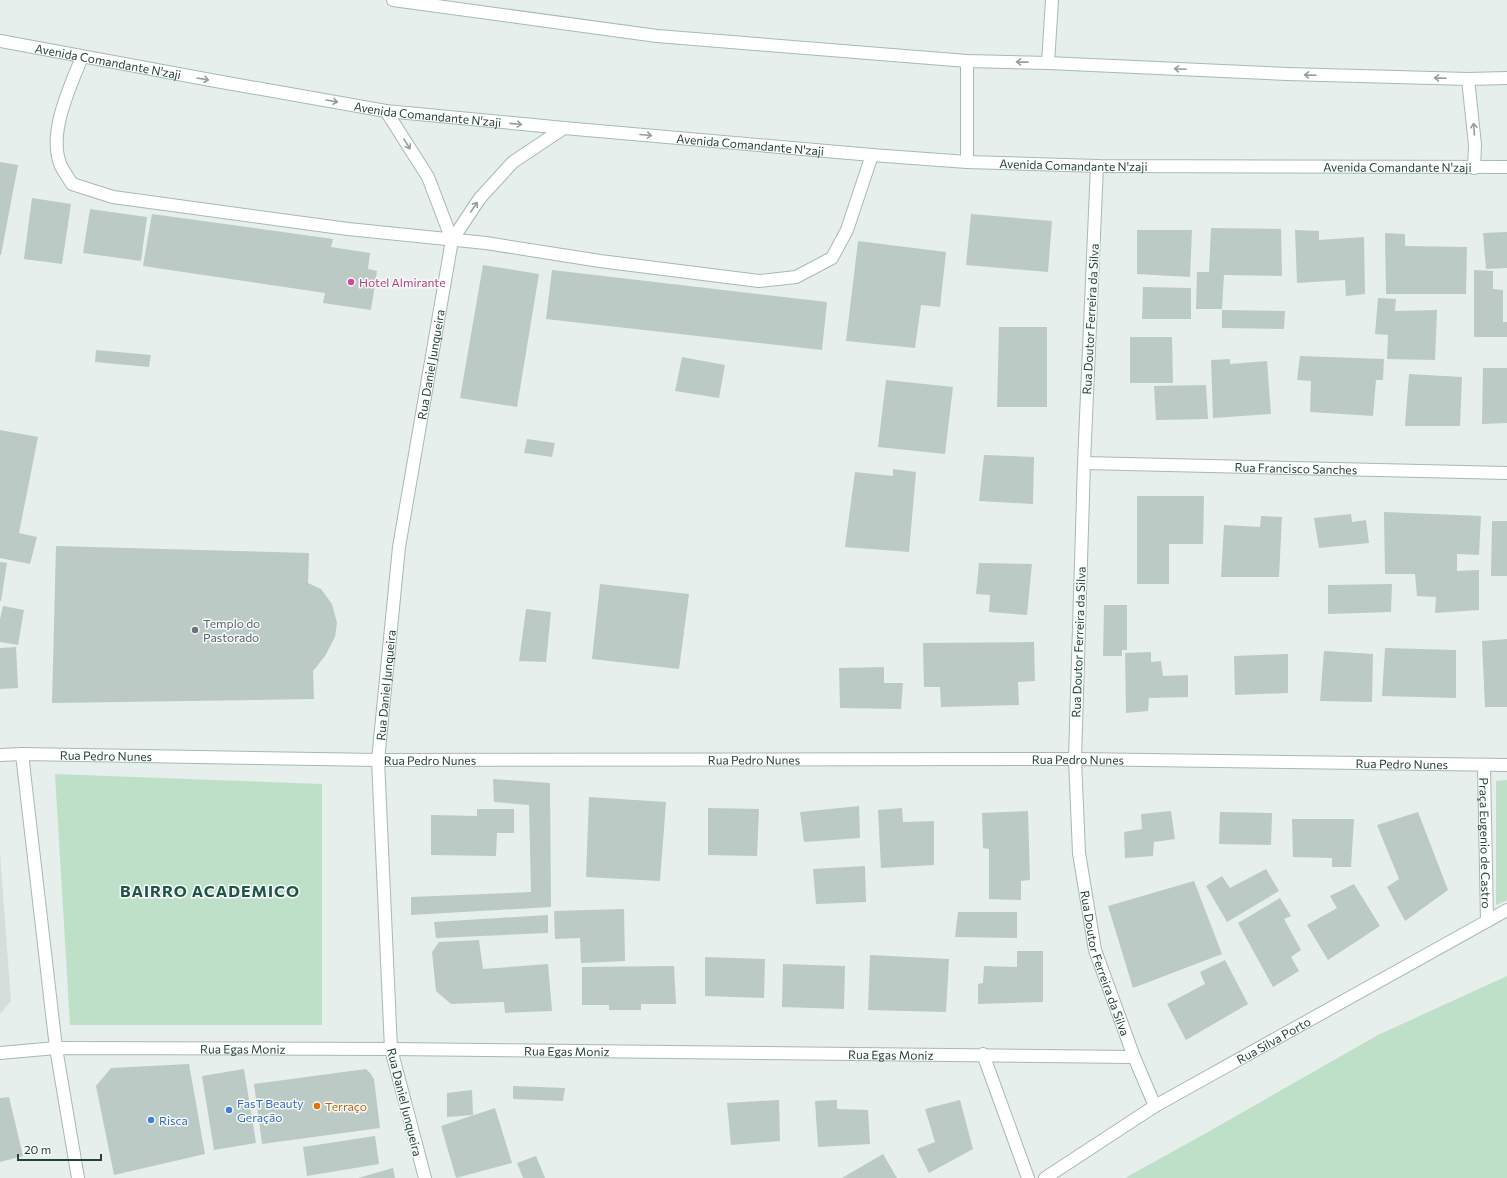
<svg xmlns="http://www.w3.org/2000/svg" width="1507" height="1178" font-family="Commissioner,sans-serif">
	<rect width="100%" height="100%" fill="#e6efeb"/>
	<polygon fill="#d4dfda" points="0,853 11,1001 0,1014"/>
	<g fill="#bfe0c8">
		<polygon points="55,774 322,784 322,1025 70,1025"/>
		<polygon points="1507,780 1507,900 1496,905 1496,781"/>
		<polygon points="1507,976 1507,1178 1125,1178 1208,1132 1378,1035"/>
	</g>
	<g fill="#bbcac4">
		<polygon points="0,162 18,165 1,255 0,255"/>
		<polygon points="32,198 71,204 62,264 24,259"/>
		<polygon points="90,209 147,217 141,261 83,253"/>
		<polygon points="152,214 333,239 331,247 370,253 368,269 377,271 371,310 323,303 325,293 143,266"/>
		<polygon points="971,214 1052,221 1048,272 966,265"/>
		<polygon points="1211,228 1281,229 1282,276 1224,275 1222,309 1196,309 1197,272 1209,272"/>
		<polygon points="1137,230 1192,230 1190,277 1137,274"/>
		<polygon points="1295,230 1319,231 1319,240 1364,237 1365,294 1346,296 1345,280 1297,283"/>
		<polygon points="1507,232 1507,268 1486,269 1483,233"/>
		<polygon points="1385,233 1405,234 1405,246 1467,247 1466,294 1386,294"/>
		<polygon points="858,241 946,252 940,307 921,305 915,348 846,341"/>
		<polygon points="483,265 539,274 517,407 460,398"/>
		<polygon points="552,270 827,302 822,350 546,319"/>
		<polygon points="1474,270 1493,271 1493,289 1503,290 1503,322 1507,322 1507,337 1474,337"/>
		<polygon points="1143,287 1191,288 1191,319 1142,319"/>
		<polygon points="1378,298 1396,299 1395,311 1437,310 1435,360 1387,359 1388,335 1375,334"/>
		<polygon points="1222,310 1285,311 1284,329 1222,328"/>
		<polygon points="999,327 1047,327 1047,407 997,407"/>
		<polygon points="1130,337 1172,337 1173,383 1130,383"/>
		<polygon points="96,350 151,355 149,367 95,362"/>
		<polygon points="1300,356 1384,359 1383,380 1376,380 1373,416 1310,412 1311,381 1297,380"/>
		<polygon points="682,357 725,365 719,398 675,391"/>
		<polygon points="1230,359 1230,364 1267,361 1271,414 1213,418 1211,360"/>
		<polygon points="1483,368 1507,368 1507,423 1482,424"/>
		<polygon points="1409,374 1462,377 1460,426 1405,426"/>
		<polygon points="886,380 953,387 945,454 878,447"/>
		<polygon points="1206,385 1208,419 1156,420 1154,386"/>
		<polygon points="0,430 38,437 19,533 37,537 30,564 0,558"/>
		<polygon points="527,439 555,443 552,457 524,453"/>
		<polygon points="984,455 1034,457 1033,504 979,501"/>
		<polygon points="893,469 916,472 909,552 845,547 855,472 893,476"/>
		<polygon points="1137,496 1204,496 1203,544 1169,544 1169,584 1137,584"/>
		<polygon points="1384,512 1481,516 1479,555 1457,554 1457,571 1479,570 1479,610 1435,613 1436,597 1417,596 1415,574 1385,574"/>
		<polygon points="1351,514 1352,522 1366,520 1369,543 1319,548 1314,518"/>
		<polygon points="1261,516 1282,517 1279,577 1221,577 1224,525 1260,527"/>
		<polygon points="1492,521 1507,521 1507,576 1491,576"/>
		<polygon points="56,546 309,553 308,583 321,589 332,604 337,623 335,637 325,656 313,671 314,699 52,703"/>
		<polygon points="0,562 7,563 1,601 0,601"/>
		<polygon points="979,563 1032,564 1027,615 989,612 990,595 976,594"/>
		<polygon points="600,584 689,594 679,669 592,659"/>
		<polygon points="1392,584 1391,612 1328,614 1328,585"/>
		<polygon points="1104,605 1127,605 1127,650 1122,650 1122,656 1103,656"/>
		<polygon points="3,606 24,610 18,645 0,642 0,619"/>
		<polygon points="526,609 551,612 546,662 519,661"/>
		<polygon points="1507,639 1507,707 1485,707 1482,641"/>
		<polygon points="1034,642 1035,681 1018,682 1019,705 941,707 940,687 924,687 923,643"/>
		<polygon points="16,647 18,688 0,689 0,648"/>
		<polygon points="1385,648 1456,650 1456,698 1382,696"/>
		<polygon points="1324,651 1373,654 1372,702 1320,701"/>
		<polygon points="1151,652 1151,662 1161,661 1163,676 1188,675 1188,697 1149,698 1148,711 1126,713 1125,653"/>
		<polygon points="1288,654 1288,693 1235,695 1234,656"/>
		<polygon points="884,667 884,683 903,683 901,709 840,708 839,668"/>
		<polygon points="493,779 550,783 551,907 411,915 411,897 531,892 529,805 494,802"/>
		<polygon points="589,797 666,802 660,881 586,877"/>
		<polygon points="859,806 860,838 804,842 800,812"/>
		<polygon points="708,808 759,809 757,856 708,855"/>
		<polygon points="902,808 903,822 934,821 934,865 881,868 878,810"/>
		<polygon points="477,809 514,809 514,833 497,833 496,856 431,855 431,815 477,816"/>
		<polygon points="1028,811 1030,880 1021,881 1021,900 989,899 989,849 983,848 982,813"/>
		<polygon points="1171,811 1175,839 1154,842 1153,856 1125,858 1124,832 1142,829 1141,814"/>
		<polygon points="1220,812 1272,813 1271,845 1219,844"/>
		<polygon points="1418,812 1448,890 1405,921 1387,887 1399,879 1377,825"/>
		<polygon points="1292,819 1354,819 1351,867 1332,867 1332,858 1293,857"/>
		<polygon points="865,866 866,902 816,904 813,869"/>
		<polygon points="1266,869 1279,891 1227,922 1206,886 1222,876 1230,888"/>
		<polygon points="1194,881 1222,954 1133,988 1108,906"/>
		<polygon points="1354,884 1380,926 1328,960 1307,925 1337,908 1330,896"/>
		<polygon points="1280,898 1291,916 1284,919 1301,950 1291,957 1299,971 1273,987 1238,923"/>
		<polygon points="624,909 625,961 581,963 580,938 555,939 554,911"/>
		<polygon points="958,912 1017,912 1017,938 955,937"/>
		<polygon points="548,915 548,933 436,938 434,922"/>
		<polygon points="479,940 483,969 548,964 552,1011 505,1013 504,1002 451,1004 436,991 432,952 439,942"/>
		<polygon points="1017,951 1043,951 1043,1002 978,1004 978,984 983,983 984,966 1017,967"/>
		<polygon points="870,955 949,959 946,1012 868,1010"/>
		<polygon points="705,957 765,959 764,998 705,996"/>
		<polygon points="1225,960 1248,1004 1186,1040 1167,1004 1205,984 1200,972"/>
		<polygon points="783,964 845,966 844,1009 782,1007"/>
		<polygon points="674,966 676,1004 641,1004 641,1010 609,1010 609,1005 582,1005 582,967"/>
		<polygon points="189,1064 205,1154 114,1175 96,1086 111,1068"/>
		<polygon points="244,1069 256,1143 214,1150 202,1076"/>
		<polygon points="366,1069 370,1073 374,1079 380,1128 262,1144 254,1084"/>
		<polygon points="513,1086 565,1088 563,1101 513,1099"/>
		<polygon points="472,1090 473,1115 447,1117 447,1093"/>
		<polygon points="9,1097 23,1156 0,1162 0,1098"/>
		<polygon points="779,1100 780,1141 731,1145 727,1103"/>
		<polygon points="837,1100 837,1109 868,1110 870,1144 818,1147 815,1101"/>
		<polygon points="960,1100 973,1149 929,1173 917,1149 935,1142 925,1109"/>
		<polygon points="495,1108 512,1163 456,1178 441,1126"/>
		<polygon points="375,1136 379,1164 307,1176 303,1147"/>
		<polygon points="883,1154 897,1178 842,1178"/>
		<polygon points="536,1156 545,1178 523,1178 517,1163"/>
		<polygon points="393,1168 395,1178 358,1178"/>
	</g>
	<g fill="none" stroke-linecap="round" stroke-linejoin="round">
		<g stroke="#a8b8b2" stroke-width="14">
			<g id="lane">
				<path d="M82,57C70,87 47,134 61,166C64,172 69,179 72,184L113,197L348,229L486,243L600,261L759,281L796,277L832,258L847,230L872,155"/>
				<polyline points="1048,63 1052,0"/>
			</g>
		</g>
		<g stroke="#a8b8b2" stroke-width="14">
			<g id="street">
				<polyline points="386,111 428,177 452,240"/>
				<path id="s1" d="M1097,166L1084,463L1075,759L1079,853L1095,950L1134,1057L1155,1106"/>
				<path id="s2" d="M1084,463L1507,473"/>
				<polyline points="22,754 56,1048 78,1178"/>
				<path id="s3" d="M0,755L22,754L378,760L1075,759L1507,765"/>
				<path id="s4" d="M1484,766L1487,921"/>
				<path id="s5" d="M0,1053L56,1048L391,1049L1134,1057"/>
				<polyline points="983,1054 1028,1178"/>
				<path id="s6" d="M425,1178L391,1049L378,760L399,547L452,240L480,198L513,162L564,128"/>
				<path id="s7" d="M1045,1178L1155,1106L1507,910"/>
			</g>
		</g>
		<g stroke="#a4bbb3" stroke-width="14">
			<g id="secondary">
				<polyline points="393,0 657,36 967,61 1048,63 1287,74 1468,79 1507,78"/>
				<path id="s8" d="M0,41L216,81L386,111L564,128L872,155L967,162L1097,166L1507,167"/>
				<polyline points="1468,79 1475,145 1474,168"/>
				<polyline points="967,162 967,61"/>
			</g>
		</g>
		<use href="#lane" stroke="#fff" stroke-width="12"/>
		<use href="#street" stroke="#fff" stroke-width="12"/>
		<use href="#secondary" stroke="#fff" stroke-width="12"/>
	</g>
	<defs><path id="oneway-shaft" d="M-6 0H5M1.5-3L5.5 0L1.5 3" fill="none" stroke-width="1.6" stroke-linecap="round" stroke-linejoin="round"/></defs>
	<g stroke="#92a09c">
		<use href="#oneway-shaft" transform="translate(1022 62) rotate(-179)"/>
		<use href="#oneway-shaft" transform="translate(1180 69) rotate(-177)"/>
		<use href="#oneway-shaft" transform="translate(1310 75) rotate(-178)"/>
		<use href="#oneway-shaft" transform="translate(1440 78) rotate(-178)"/>
		<use href="#oneway-shaft" transform="translate(203 79) rotate(10)"/>
		<use href="#oneway-shaft" transform="translate(332 101) rotate(10)"/>
		<use href="#oneway-shaft" transform="translate(516 124) rotate(6)"/>
		<use href="#oneway-shaft" transform="translate(1474 129) rotate(-94)"/>
		<use href="#oneway-shaft" transform="translate(646 135) rotate(5)"/>
		<use href="#oneway-shaft" transform="translate(407 144) rotate(58)"/>
		<use href="#oneway-shaft" transform="translate(474 207) rotate(-56)"/>
	</g>
	<circle fill="#d1479c" stroke="#f7fbf9" stroke-width="1.5" cx="351" cy="282" r="4"/>
	<circle fill="#6b7280" stroke="#f7fbf9" stroke-width="1.5" cx="195" cy="630" r="4"/>
	<circle fill="#e8710a" stroke="#f7fbf9" stroke-width="1.5" cx="317" cy="1106" r="4"/>
	<g fill="#3f7fe0" stroke="#f7fbf9" stroke-width="1.5">
		<circle cx="229" cy="1110" r="4"/>
		<circle cx="151" cy="1120" r="4"/>
	</g>
	<g text-anchor="middle" dominant-baseline="central" stroke-width="3" stroke-linejoin="round" paint-order="stroke">
		<g font-size="12" fill="#24423a" stroke="#f7fbf9">
			<text stroke="none"><textPath href="#s8" startOffset="110">Avenida Comandante N'zaji</textPath></text>
			<text stroke="none"><textPath href="#s8" startOffset="434">Avenida Comandante N'zaji</textPath></text>
			<text stroke="none"><textPath href="#s8" startOffset="758">Avenida Comandante N'zaji</textPath></text>
			<text stroke="none"><textPath href="#s8" startOffset="1082">Avenida Comandante N'zaji</textPath></text>
			<text stroke="none"><textPath href="#s8" startOffset="1406">Avenida Comandante N'zaji</textPath></text>
			<text transform="translate(1090 319) rotate(-87)">Rua Doutor Ferreira da Silva</text>
			<text stroke="none"><textPath href="#s6" startOffset="822">Rua Daniel Junqueira</textPath></text>
			<text stroke="none"><textPath href="#s2" startOffset="212">Rua Francisco Sanches</textPath></text>
			<text transform="translate(1078 642) rotate(-88)">Rua Doutor Ferreira da Silva</text>
			<text stroke="none"><textPath href="#s6" startOffset="498">Rua Daniel Junqueira</textPath></text>
			<text stroke="none"><textPath href="#s3" startOffset="106">Rua Pedro Nunes</textPath></text>
			<text stroke="none"><textPath href="#s3" startOffset="430">Rua Pedro Nunes</textPath></text>
			<text stroke="none"><textPath href="#s3" startOffset="754">Rua Pedro Nunes</textPath></text>
			<text stroke="none"><textPath href="#s3" startOffset="1078">Rua Pedro Nunes</textPath></text>
			<text stroke="none"><textPath href="#s3" startOffset="1402">Rua Pedro Nunes</textPath></text>
			<text stroke="none"><textPath href="#s4" startOffset="77">Praça Eugenio de Castro</textPath></text>
			<text stroke="none"><textPath href="#s1" startOffset="801">Rua Doutor Ferreira da Silva</textPath></text>
			<text stroke="none"><textPath href="#s7" startOffset="267">Rua Silva Porto</textPath></text>
			<text stroke="none"><textPath href="#s5" startOffset="243">Rua Egas Moniz</textPath></text>
			<text stroke="none"><textPath href="#s5" startOffset="567">Rua Egas Moniz</textPath></text>
			<text stroke="none"><textPath href="#s5" startOffset="891">Rua Egas Moniz</textPath></text>
			<text transform="translate(405 1102) rotate(76)">Rua Daniel Junqueira</text>
		</g>
		<g font-size="12" fill="#b23c85" stroke="#f7fbf9" text-anchor="start">
			<text x="359" y="282">Hotel Almirante</text>
		</g>
		<g font-size="12" fill="#5b616d" stroke="#f7fbf9" text-anchor="start">
			<text x="203" y="623">Templo do<tspan x="203" dy="14">Pastorado</tspan></text>
		</g>
		<g font-size="12" fill="#366cbe" stroke="#f7fbf9" text-anchor="start">
			<text x="237" y="1103">FasT Beauty<tspan x="237" dy="14">Geração</tspan></text>
			<text x="159" y="1120">Risca</text>
		</g>
		<g font-size="12" fill="#c56008" stroke="#f7fbf9" text-anchor="start">
			<text x="325" y="1106">Terraço</text>
		</g>
		<g font-size="16" font-weight="bold" letter-spacing="1" fill="#1f5548" stroke="#f7fbf9">
			<text x="210" y="890">BAIRRO ACADEMICO</text>
		</g>
	</g>
	<path d="M18 1154v6h83v-6" fill="none" stroke="#24423a" stroke-width="2"/>
	<text x="24" y="1154" font-size="12" fill="#24423a" stroke="#f7fbf9" stroke-width="3" paint-order="stroke">20 m</text>
</svg>
